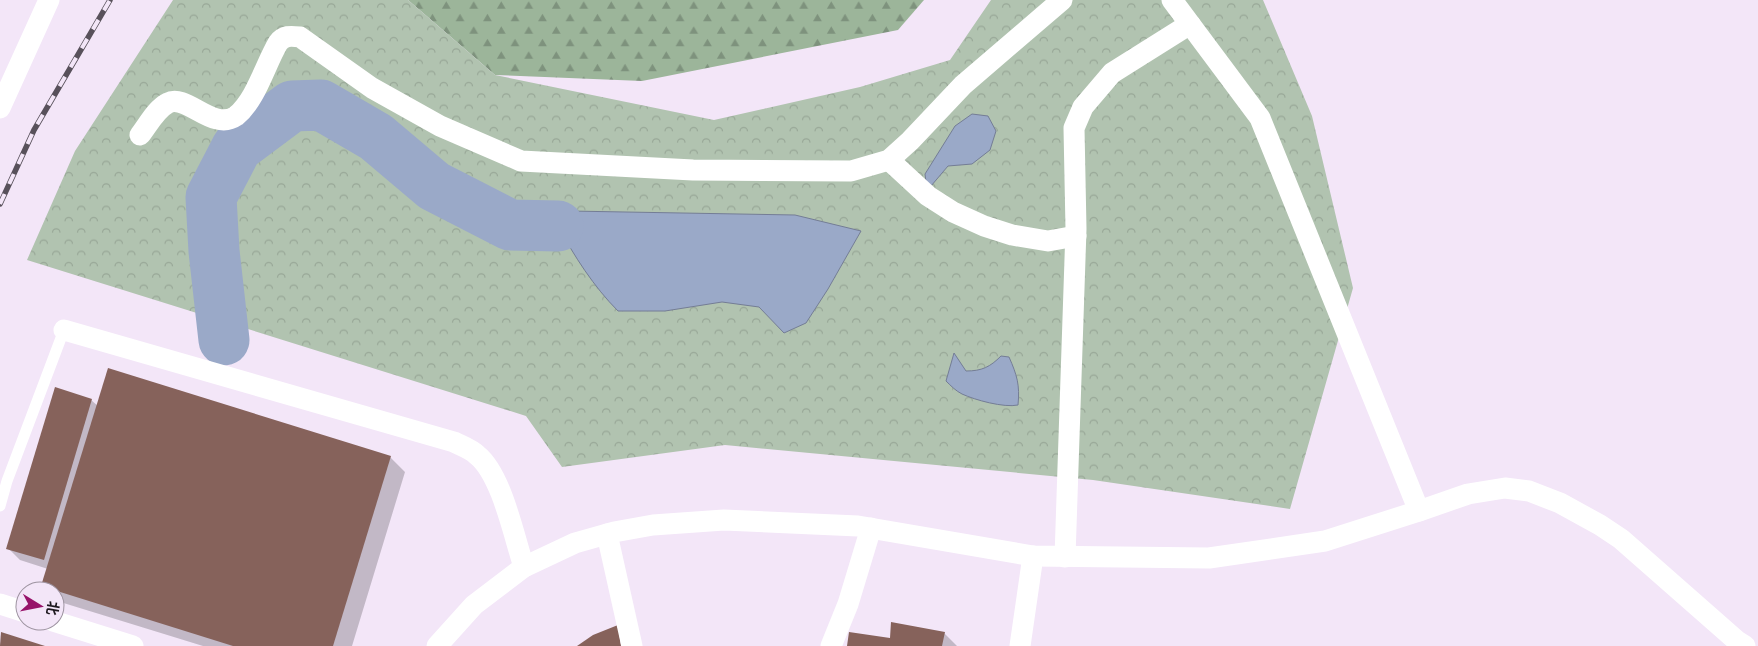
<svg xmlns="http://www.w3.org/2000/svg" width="1758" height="646" font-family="'Crimson Pro','Noto Sans SC',serif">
	<defs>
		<pattern id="forest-firs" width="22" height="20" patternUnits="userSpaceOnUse" patternTransform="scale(1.25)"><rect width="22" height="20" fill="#9cb59a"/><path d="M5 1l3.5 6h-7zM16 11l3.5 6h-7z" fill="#7e927d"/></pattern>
		<pattern id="park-crowns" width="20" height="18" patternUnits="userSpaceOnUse" patternTransform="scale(1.25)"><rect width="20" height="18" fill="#b1c3b0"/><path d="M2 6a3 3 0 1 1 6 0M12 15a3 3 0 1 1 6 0" fill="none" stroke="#98a797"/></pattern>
	</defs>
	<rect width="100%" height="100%" fill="#f3e6f8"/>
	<polygon fill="url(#forest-firs)" points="408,0 924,0 898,30 642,81 495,75"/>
	<polygon fill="url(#park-crowns)" points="173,0 408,0 495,75 714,120 860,87 950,60 991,0 1263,0 1312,116 1353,288 1290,509 1093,480 725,445 562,467 526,416 27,260 75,151"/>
	<g fill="#9aa9c8" stroke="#747d95">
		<polygon points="972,114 988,116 996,131 990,150 972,164 948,166 931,186 926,182 925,174 955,126"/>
		<path d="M569,211L795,215L861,231L828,289L806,323L784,333L759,307L722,302L665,311H618C594,287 574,256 558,226Z"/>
		<path d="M954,353L966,371C982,371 990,367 1001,356L1009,357C1017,375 1020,385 1018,405C1004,408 975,400 962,394C956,391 951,386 946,381Z"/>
	</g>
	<g fill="#0003">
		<polygon points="91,400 98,406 390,457 405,472 352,646 203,646 57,601 55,599 55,591 47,591 42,586 48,569 20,560 8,548"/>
		<polygon points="944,633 957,646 848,646 891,640"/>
	</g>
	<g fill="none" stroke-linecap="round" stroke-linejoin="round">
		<polyline stroke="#9aa9c8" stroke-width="51" points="224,340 214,251 211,197 237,147 292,106 321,105 376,137 434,186 510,225 558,226"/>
	</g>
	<g fill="#86625b">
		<polygon points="108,368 391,456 333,646 233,646 41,586"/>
		<polygon points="55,387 92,399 44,560 6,549"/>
		<polygon points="891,622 945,632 942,646 847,646 849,632 890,638"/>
		<polygon points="618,625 621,646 577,646 593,635"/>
		<polygon points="1,632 45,646 0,646"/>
	</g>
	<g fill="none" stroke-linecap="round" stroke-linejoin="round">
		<polyline stroke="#fff" stroke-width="11" points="0,506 7,481 64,330"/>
		<g stroke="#fff" stroke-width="21">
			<polyline points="1172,0 1260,118 1419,511"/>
			<polyline points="0,108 49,0"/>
			<path d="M140,135C148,125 156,109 168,103C186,93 213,132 236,116C256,100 265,65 278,43C284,35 291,36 300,37L372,88L440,126L521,161L693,170L851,171L889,160L910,141L963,85L1062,0"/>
			<polyline points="889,160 928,196 953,212 984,226 1012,235 1048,241 1076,236"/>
			<path d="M64,330L454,442C462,446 471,449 477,455C502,475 514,537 524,567"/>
			<polyline points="607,534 632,646"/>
			<polyline points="1065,557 1076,229 1074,128 1083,107 1112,73 1190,24"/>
			<polyline points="0,604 25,612"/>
			<polyline points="53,621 133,646"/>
			<polyline points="437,646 474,605 524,567 575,543 614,532 653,525 724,520 858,526 1033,556 1209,558 1325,541 1419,511 1468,494 1505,488 1529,491 1560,503 1600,525 1621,539 1737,641 1745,646"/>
			<polyline points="831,646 848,604 871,528"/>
			<polyline points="1020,646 1033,556"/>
		</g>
		<g stroke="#58515b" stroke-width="5.5">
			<polyline id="rail" points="0,204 34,130 110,0"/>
		</g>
		<use href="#rail" stroke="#f3e6f8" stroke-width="4" stroke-dasharray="11" stroke-linecap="butt"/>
	</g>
	<g transform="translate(40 606) rotate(100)"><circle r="24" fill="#f3e6f8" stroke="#9d93a0"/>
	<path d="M0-4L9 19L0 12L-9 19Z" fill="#97136a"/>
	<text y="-8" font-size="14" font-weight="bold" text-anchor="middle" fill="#1c171d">北</text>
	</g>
</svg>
